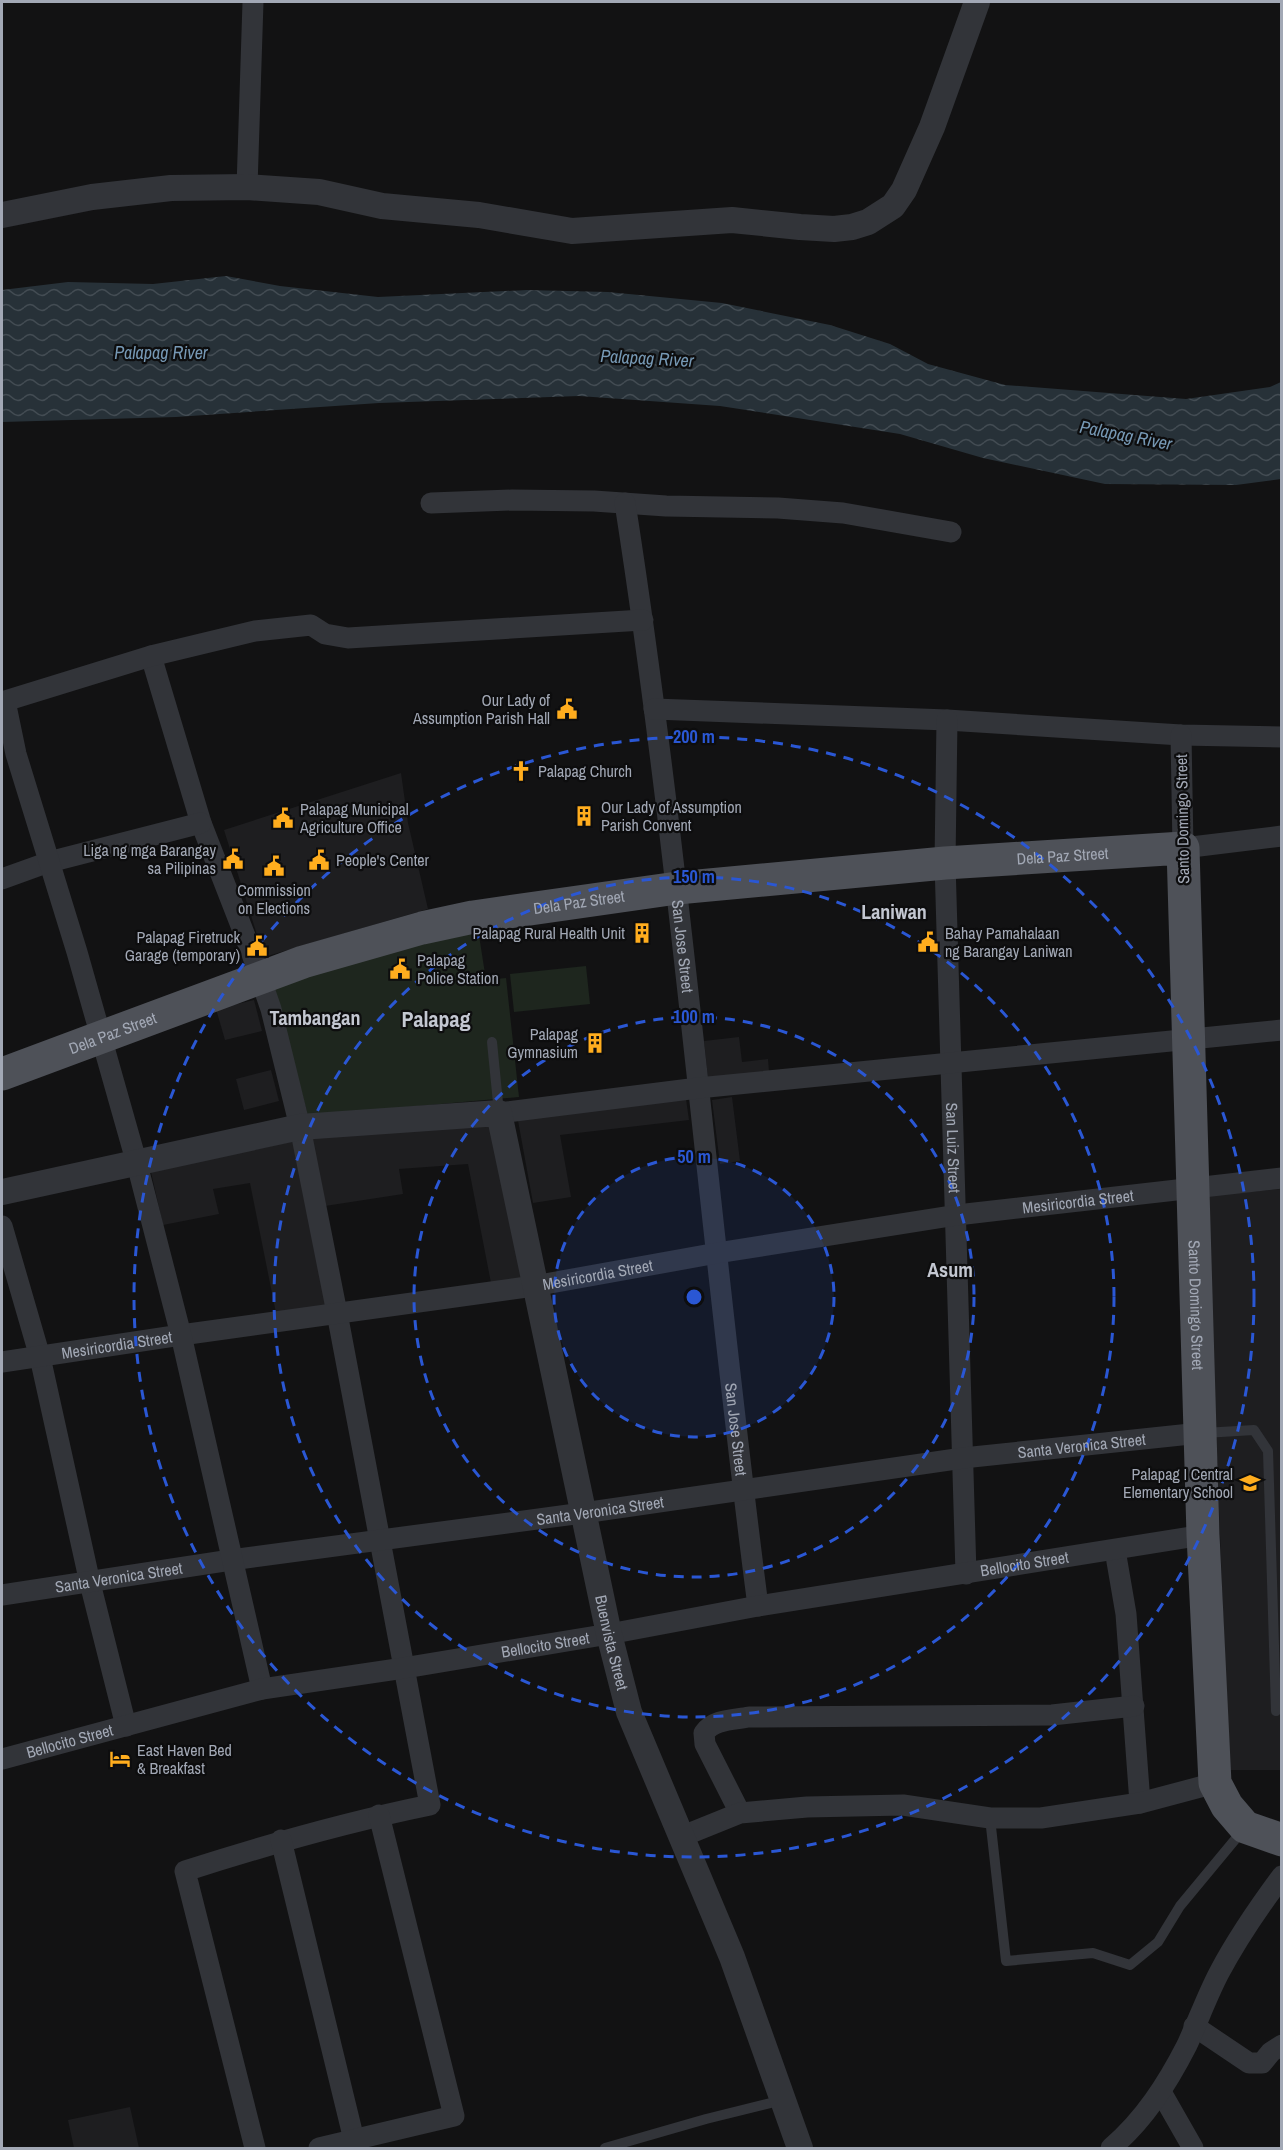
<svg xmlns="http://www.w3.org/2000/svg" width="1283" height="2150" font-family="'Archivo Narrow',sans-serif">
	<defs>
		<pattern id="water-waves" width="16" height="10" patternUnits="userSpaceOnUse" patternTransform="scale(1.5)"><rect width="16" height="10" fill="#273138"/><path d="M0 5q4-4 8 0t8 0" fill="none" stroke="#434c53"/></pattern>
	</defs>
	<rect width="100%" height="100%" fill="#121213"/>
	<g fill="#1e1e20">
		<polygon points="401,773 408,823 428,909 264,957 224,830"/>
		<polygon points="254,1000 262,1031 225,1040 216,1009"/>
		<polygon points="739,1037 742,1062 768,1059 769,1072 708,1079 704,1041"/>
		<polygon points="271,1070 279,1101 244,1110 236,1079"/>
		<polygon points="732,1097 740,1161 720,1164 712,1100"/>
		<polygon points="686,1099 689,1120 560,1135 571,1197 533,1203 517,1115"/>
		<polygon points="501,1116 531,1278 491,1283 468,1164 399,1169 403,1194 325,1206 312,1137"/>
		<polygon points="294,1141 326,1306 276,1313 250,1183 213,1189 219,1214 163,1225 151,1172"/>
		<polygon points="1281,1189 1281,1770 1229,1770 1207,1196"/>
		<polygon points="130,2107 139,2148 74,2148 68,2120"/>
	</g>
	<g fill="#1e261e">
		<polygon points="478,929 486,980 506,978 519,1097 308,1116 275,991 276,982"/>
		<polygon points="586,966 590,1004 514,1012 510,974"/>
	</g>
	<polygon fill="url(#water-waves)" points="226,276 280,286 378,297 527,290 608,292 722,303 830,325 890,344 928,364 1005,385 1186,399 1270,387 1281,382 1281,479 1236,485 1105,484 983,458 900,434 720,406 579,396 379,403 176,417 2,422 2,290 68,282 153,284"/>
	<g fill="none" stroke-linecap="round" stroke-linejoin="round">
		<g stroke="#323439" stroke-width="10">
			<polyline points="492,1042 499,1113"/>
			<polyline points="1204,1433 1254,1430 1268,1451 1276,1711"/>
			<polyline points="990,1818 1006,1961 1093,1953 1130,1965 1158,1942 1180,1906 1243,1830"/>
			<polyline points="605,2148 706,2119 783,2100"/>
		</g>
		<g stroke="#323439" stroke-width="21">
			<polyline points="247,187 253,2"/>
			<polyline points="431,503 512,500 594,501 666,506 778,508 843,513 951,532"/>
			<path id="s1" d="M625,503C682,869 710,1239 758,1606"/>
			<path d="M151,656L201,823L252,954L271,1009L300,1127L337,1313L430,1805C347,1822 266,1845 185,1871L255,2148"/>
			<polyline points="654,709 947,720 1181,735 1282,737"/>
			<path id="s2" d="M947,720L945,863L966,1574"/>
			<polyline points="1181,735 1183,848 1282,836"/>
			<polyline points="2,879 49,862 201,823"/>
			<polyline points="499,1113 698,1088 1282,1030"/>
			<polyline points="2,1226 40,1357 90,1583 126,1726"/>
			<path id="s3" d="M2,1362L181,1335L534,1286L717,1253L957,1215L1282,1178"/>
			<polyline points="1115,1550 1126,1614 1140,1803"/>
			<path id="s4" d="M2,1595L231,1560L583,1513L963,1458L1200,1433"/>
			<polyline points="262,1689 181,1335 137,1164 77,952 16,754 5,701 151,656 255,631 311,625 325,634 348,638 643,620"/>
			<path id="s5" d="M2,1759L262,1689L404,1668L609,1634L758,1606L1203,1535"/>
			<path d="M740,1813L705,1744L704,1733C714,1719 733,1720 749,1717L1052,1715L1134,1706"/>
			<polyline points="683,1836 740,1813 807,1807 903,1805 990,1818 1041,1818 1140,1803 1215,1783"/>
			<polyline points="281,1840 356,2148"/>
			<polyline points="1194,2026 1249,2063 1262,2063 1271,2052 1282,2045"/>
			<polyline points="1161,2092 1193,2148"/>
			<polyline points="319,2148 454,2116 379,1815"/>
			<path d="M1111,2148C1144,2120 1167,2084 1187,2045C1198,2021 1207,1996 1219,1973C1237,1939 1259,1907 1282,1876"/>
		</g>
		<g stroke="#323439" stroke-width="26">
			<polyline points="2,215 92,197 171,188 247,187 319,192 382,206 479,215 572,231 732,220 800,227 834,229 852,227 868,222 893,206 904,190 932,127 977,2"/>
			<path id="s6" d="M2,1192L300,1127L499,1113L609,1634L629,1712L732,1957L800,2148"/>
		</g>
		<path stroke="#4e5158" stroke-width="33" id="s7" d="M2,1074L303,962L422,928L473,917L677,888L945,863L1183,848L1203,1535L1215,1783L1227,1806L1245,1827L1282,1840"/>
	</g>
	<circle cx="694" cy="1297" r="140" fill="#2a57d4" fill-opacity=".12"/>
	<g fill="none" stroke="#2a57d4" stroke-width="3" stroke-dasharray="10 8">
		<circle cx="694" cy="1297" r="140"/>
		<circle cx="694" cy="1297" r="280"/>
		<circle cx="694" cy="1297" r="420"/>
		<circle cx="694" cy="1297" r="560"/>
	</g>
	<defs>
		<g id="civic-bare" transform="scale(1.62)"><path d="M-.6-6.5H3V-4.5H.6V-3L4-1V1h2V6H-6V1h2V-1L-.6-3ZM-1.2 2.5V6h2.4V2.5Z" fill="#ffad1e" stroke="#0d0d0e" stroke-width="2.5" paint-order="stroke"/></g>
		<g id="church-bare" transform="scale(1.62)"><path d="M-1.2-6h2.4v3.5h3.3v2.4h-3.3V6h-2.4V-.1h-3.3v-2.4h3.3Z" fill="#ffad1e" stroke="#0d0d0e" stroke-width="2.5" paint-order="stroke"/></g>
		<g id="building-bare" transform="scale(1.62)"><path d="M-4-6H4V6H1V3H-1V6H-4ZM-2.5-4.3h1.7v1.8h-1.7ZM.8-4.3h1.7v1.8H.8ZM-2.5-1h1.7V.8h-1.7ZM.8-1h1.7V.8H.8Z" fill="#ffad1e" stroke="#0d0d0e" stroke-width="2.5" paint-order="stroke"/></g>
		<g id="school-bare" transform="scale(1.62)"><path d="M0-5L7-2L0 1L-7-2ZM-4 1L0 2.5L4 1V4Q0 6-4 4Z" fill="#ffad1e" stroke="#0d0d0e" stroke-width="2.5" paint-order="stroke"/></g>
		<g id="hotel-bare" transform="scale(1.62)"><path d="M-6-4.5h1.5V1H6V5H4.5V3h-9V5H-6ZM-4 0a1.8 1.8 0 1 1 3.6 0ZM.5 0V-2.5h3Q6-2.5 6 0Z" fill="#ffad1e" stroke="#0d0d0e" stroke-width="2.5" paint-order="stroke"/></g>
	</defs>
	<g fill-rule="evenodd">
		<use href="#civic-bare" x="567" y="709"/>
		<use href="#church-bare" x="521" y="771"/>
		<use href="#building-bare" x="584" y="816"/>
		<use href="#civic-bare" x="283" y="818"/>
		<use href="#civic-bare" x="233" y="859"/>
		<use href="#civic-bare" x="319" y="860"/>
		<use href="#civic-bare" x="274" y="866"/>
		<use href="#building-bare" x="642" y="933"/>
		<use href="#civic-bare" x="928" y="942"/>
		<use href="#civic-bare" x="257" y="946"/>
		<use href="#civic-bare" x="400" y="969"/>
		<use href="#building-bare" x="595" y="1043"/>
		<use href="#school-bare" x="1250" y="1483"/>
		<use href="#hotel-bare" x="120" y="1759"/>
	</g>
	<g text-anchor="middle" dominant-baseline="central" stroke-width="4.5" stroke-linejoin="round" paint-order="stroke">
		<g font-size="16" fill="#a2a8b5" stroke="#0d0d0e" text-anchor="start">
			<text x="550" y="700" text-anchor="end">Our Lady of<tspan x="550" dy="18">Assumption Parish Hall</tspan></text>
			<text x="538" y="771">Palapag Church</text>
			<text x="601" y="807">Our Lady of Assumption<tspan x="601" dy="18">Parish Convent</tspan></text>
			<text x="300" y="809">Palapag Municipal<tspan x="300" dy="18">Agriculture Office</tspan></text>
			<text x="216" y="850" text-anchor="end">Liga ng mga Barangay<tspan x="216" dy="18">sa Pilipinas</tspan></text>
			<text x="336" y="860">People's Center</text>
			<text x="274" y="890" text-anchor="middle">Commission<tspan x="274" dy="18">on Elections</tspan></text>
			<text x="625" y="933" text-anchor="end">Palapag Rural Health Unit</text>
			<text x="945" y="933">Bahay Pamahalaan<tspan x="945" dy="18">ng Barangay Laniwan</tspan></text>
			<text x="240" y="937" text-anchor="end">Palapag Firetruck<tspan x="240" dy="18">Garage (temporary)</tspan></text>
			<text x="417" y="960">Palapag<tspan x="417" dy="18">Police Station</tspan></text>
			<text x="578" y="1034" text-anchor="end">Palapag<tspan x="578" dy="18">Gymnasium</tspan></text>
			<text x="1233" y="1474" text-anchor="end">Palapag I Central<tspan x="1233" dy="18">Elementary School</tspan></text>
			<text x="137" y="1750">East Haven Bed<tspan x="137" dy="18">&amp; Breakfast</tspan></text>
		</g>
		<g font-size="16" fill="#a2a8b5" stroke="#0d0d0e">
			<text transform="translate(1182 819) rotate(-91)">Santo Domingo Street</text>
			<text stroke="none"><textPath href="#s7" startOffset="1090">Dela Paz Street</textPath></text>
			<text stroke="none"><textPath href="#s7" startOffset="604">Dela Paz Street</textPath></text>
			<text stroke="none"><textPath href="#s1" startOffset="447">San Jose Street</textPath></text>
			<text stroke="none"><textPath href="#s7" startOffset="118">Dela Paz Street</textPath></text>
			<text stroke="none"><textPath href="#s2" startOffset="428">San Luiz Street</textPath></text>
			<text stroke="none"><textPath href="#s3" startOffset="1088">Mesiricordia Street</textPath></text>
			<text stroke="none"><textPath href="#s3" startOffset="602">Mesiricordia Street</textPath></text>
			<text stroke="none"><textPath href="#s7" startOffset="1668">Santo Domingo Street</textPath></text>
			<text stroke="none"><textPath href="#s3" startOffset="116">Mesiricordia Street</textPath></text>
			<text stroke="none"><textPath href="#s1" startOffset="933">San Jose Street</textPath></text>
			<text stroke="none"><textPath href="#s4" startOffset="1090">Santa Veronica Street</textPath></text>
			<text stroke="none"><textPath href="#s4" startOffset="604">Santa Veronica Street</textPath></text>
			<text stroke="none"><textPath href="#s5" startOffset="1042">Bellocito Street</textPath></text>
			<text stroke="none"><textPath href="#s4" startOffset="118">Santa Veronica Street</textPath></text>
			<text stroke="none"><textPath href="#s6" startOffset="1046">Buenvista Street</textPath></text>
			<text stroke="none"><textPath href="#s5" startOffset="556">Bellocito Street</textPath></text>
			<text stroke="none"><textPath href="#s5" startOffset="70">Bellocito Street</textPath></text>
		</g>
		<g font-size="18" font-style="italic" fill="#7698b4" stroke="#0d0d0e">
			<text x="161" y="352">Palapag River</text>
			<text transform="translate(647 358) rotate(3)">Palapag River</text>
			<text transform="translate(1126 435) rotate(11)">Palapag River</text>
		</g>
		<g font-size="20" font-weight="bold" fill="#c3c7d1" stroke="#0d0d0e">
			<text x="894" y="911">Laniwan</text>
			<text x="315" y="1017">Tambangan</text>
			<text x="950" y="1269">Asum</text>
		</g>
		<g font-size="22" font-weight="bold" fill="#c3c7d1" stroke="#0d0d0e">
			<text x="436" y="1019">Palapag</text>
		</g>
	</g>
	<circle cx="694" cy="1297" r="9" fill="#2a57d4" stroke="#0d0d0e" stroke-width="3"/>
	<g font-size="18" text-anchor="middle" font-weight="bold" fill="#2a57d4" stroke="#0d0d0e" stroke-width="4.5" stroke-linejoin="round" paint-order="stroke">
		<text x="694" y="743">200 m</text>
		<text x="694" y="883">150 m</text>
		<text x="694" y="1023">100 m</text>
		<text x="694" y="1163">50 m</text>
	</g>
	<rect width="1283" height="2150" fill="none" stroke="#a2a8b5" stroke-width="6"/>
</svg>
